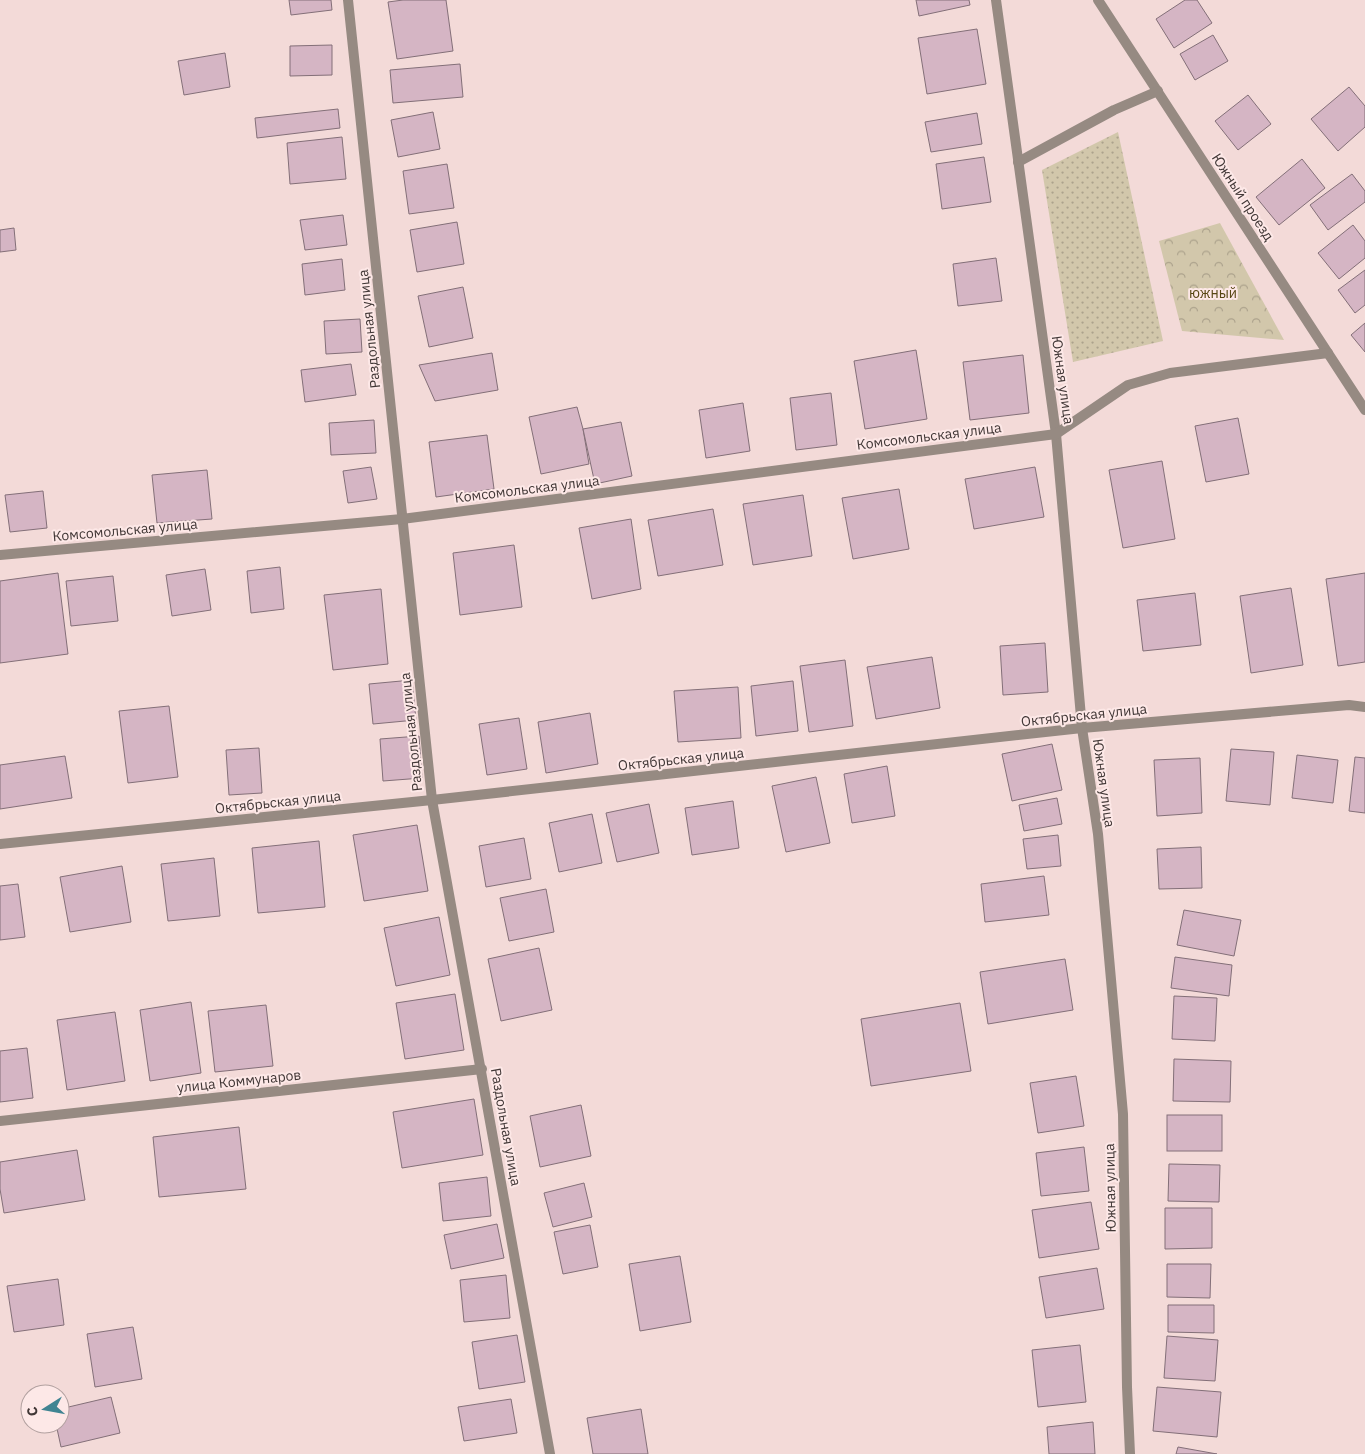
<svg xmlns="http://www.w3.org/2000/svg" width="1365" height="1454" font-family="'IBM Plex Sans',sans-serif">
	<defs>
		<pattern id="grass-dots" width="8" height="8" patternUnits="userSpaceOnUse" patternTransform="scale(1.25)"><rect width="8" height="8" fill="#d2c7ab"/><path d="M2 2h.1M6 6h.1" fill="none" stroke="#aca28c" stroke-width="1.8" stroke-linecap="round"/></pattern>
		<pattern id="forest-crowns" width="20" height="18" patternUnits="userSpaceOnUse" patternTransform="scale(1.25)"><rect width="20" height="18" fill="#d2c7ab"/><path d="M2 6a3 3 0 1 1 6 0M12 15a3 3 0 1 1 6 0" fill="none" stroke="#aca28c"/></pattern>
	</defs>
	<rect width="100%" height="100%" fill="#f3dad8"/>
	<polygon fill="url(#grass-dots)" points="1118,132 1163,341 1073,362 1042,170"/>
	<polygon fill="url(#forest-crowns)" points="1220,223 1284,340 1182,331 1159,241"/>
	<g fill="#d5b5c4" stroke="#836f78">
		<polygon points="289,0 331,0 332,10 291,15"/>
		<polygon points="403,0 446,0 453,51 397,59 388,2"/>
		<polygon points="916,0 969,0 970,5 919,16"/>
		<polygon points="1185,0 1197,0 1212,23 1174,48 1156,19"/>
		<polygon points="977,29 986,84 927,94 918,38"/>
		<polygon points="1213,35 1228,61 1195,80 1180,54"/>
		<polygon points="332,45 332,75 290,76 290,46"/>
		<polygon points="225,53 230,87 184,95 178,61"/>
		<polygon points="460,64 463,97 393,103 390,70"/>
		<polygon points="1349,87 1365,106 1365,127 1338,151 1311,119"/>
		<polygon points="1248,95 1271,124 1238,150 1215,121"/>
		<polygon points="338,109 340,128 257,138 255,118"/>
		<polygon points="433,112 440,149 398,157 391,120"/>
		<polygon points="977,113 982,144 931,152 925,122"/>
		<polygon points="342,137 346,179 290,184 287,143"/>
		<polygon points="984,157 991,202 942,209 936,164"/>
		<polygon points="1302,159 1325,188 1279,225 1256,197"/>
		<polygon points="447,164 454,208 409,214 403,171"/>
		<polygon points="1352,174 1365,191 1365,202 1328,230 1310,205"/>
		<polygon points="343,215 347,245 305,250 300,220"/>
		<polygon points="457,222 464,264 417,272 410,230"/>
		<polygon points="1353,225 1365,241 1365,258 1339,279 1318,253"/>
		<polygon points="14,228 16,250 0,252 0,230"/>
		<polygon points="996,258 1002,301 958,306 953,264"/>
		<polygon points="342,259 345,290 305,295 302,264"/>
		<polygon points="1365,270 1365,305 1355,313 1338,290"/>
		<polygon points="463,287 473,338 429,347 418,296"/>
		<polygon points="360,319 362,352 326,354 324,321"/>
		<polygon points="1365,323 1365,352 1351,335"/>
		<polygon points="916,350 927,419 865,429 854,361"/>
		<polygon points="492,353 498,390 435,401 419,365"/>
		<polygon points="1023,355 1029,413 970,420 963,362"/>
		<polygon points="351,364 356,395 305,402 301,370"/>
		<polygon points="831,393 837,445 796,450 790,398"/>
		<polygon points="743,403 750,451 706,458 699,410"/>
		<polygon points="577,407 583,429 589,464 541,474 529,417"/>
		<polygon points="1238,418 1249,474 1206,482 1195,426"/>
		<polygon points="374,420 376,453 331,455 329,423"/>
		<polygon points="621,422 632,476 595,484 583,429"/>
		<polygon points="487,435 494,489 436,497 429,442"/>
		<polygon points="1162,461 1175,539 1123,548 1109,470"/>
		<polygon points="371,467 377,499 348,503 343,471"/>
		<polygon points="1035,467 1044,517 974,529 965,479"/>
		<polygon points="207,470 212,519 157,523 152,475"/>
		<polygon points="899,489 909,549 853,559 842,498"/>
		<polygon points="43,491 47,528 10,532 5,495"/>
		<polygon points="803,495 812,556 753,565 743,504"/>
		<polygon points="713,509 723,565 658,576 648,520"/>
		<polygon points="631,519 641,589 592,599 579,528"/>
		<polygon points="514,545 522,607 460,615 453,553"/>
		<polygon points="280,567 284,609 251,613 247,571"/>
		<polygon points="205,569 211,610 172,616 166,575"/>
		<polygon points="58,573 68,654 0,663 0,581"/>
		<polygon points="1365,573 1365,662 1338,666 1326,579"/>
		<polygon points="113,576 118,621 71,626 66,581"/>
		<polygon points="1291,588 1303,665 1251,673 1240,596"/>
		<polygon points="381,589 388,664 333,670 324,595"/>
		<polygon points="1195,593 1201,645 1143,651 1137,600"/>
		<polygon points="1045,643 1048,692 1003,695 1000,646"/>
		<polygon points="932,657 940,708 876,719 867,667"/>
		<polygon points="845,660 853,726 809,732 800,666"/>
		<polygon points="412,680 416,720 373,724 369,684"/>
		<polygon points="793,681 798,731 756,736 751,686"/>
		<polygon points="738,687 741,738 678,742 674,691"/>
		<polygon points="169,706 178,777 128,783 119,711"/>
		<polygon points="590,713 598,764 546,773 538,722"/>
		<polygon points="519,718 527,769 487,775 479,724"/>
		<polygon points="419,736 422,778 383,781 380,739"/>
		<polygon points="1052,744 1062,790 1012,801 1002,754"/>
		<polygon points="259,748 262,793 229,795 226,750"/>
		<polygon points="1231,749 1274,752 1270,805 1226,801"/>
		<polygon points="1297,755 1338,760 1333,803 1292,798"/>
		<polygon points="65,756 72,798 0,809 0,765"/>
		<polygon points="1355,757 1365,758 1365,813 1349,811"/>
		<polygon points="1200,758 1202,813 1157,816 1154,760"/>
		<polygon points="887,766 895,816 852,823 844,774"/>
		<polygon points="816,777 830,843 786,852 772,786"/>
		<polygon points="1057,798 1062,824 1024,831 1019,805"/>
		<polygon points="733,801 739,848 692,855 685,808"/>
		<polygon points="649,804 659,853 617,862 606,813"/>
		<polygon points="592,814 602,863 559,872 549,823"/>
		<polygon points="417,825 428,891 364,901 353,835"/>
		<polygon points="1058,835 1061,866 1027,869 1023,839"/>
		<polygon points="524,838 531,879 486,887 479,846"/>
		<polygon points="319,841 325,907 258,913 252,848"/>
		<polygon points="1201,847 1202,888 1159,889 1157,849"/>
		<polygon points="214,858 220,916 168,921 161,864"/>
		<polygon points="122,866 131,922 70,932 60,877"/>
		<polygon points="1044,876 1049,915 985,922 981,884"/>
		<polygon points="18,884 25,937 0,940 0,886"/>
		<polygon points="546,889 554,932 509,941 500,898"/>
		<polygon points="1184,910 1241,920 1234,956 1177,945"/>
		<polygon points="439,917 450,975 396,986 384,928"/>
		<polygon points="539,948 552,1010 501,1021 488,959"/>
		<polygon points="1175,957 1232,965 1229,996 1171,988"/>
		<polygon points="1065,959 1073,1010 988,1024 980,972"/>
		<polygon points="455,994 464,1050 405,1059 396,1003"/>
		<polygon points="1174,996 1217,998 1215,1041 1172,1039"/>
		<polygon points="191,1002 201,1073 150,1081 140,1010"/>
		<polygon points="960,1003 971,1071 871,1086 861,1019"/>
		<polygon points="266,1005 273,1066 215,1072 208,1011"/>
		<polygon points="115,1012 125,1081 67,1090 57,1020"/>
		<polygon points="27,1048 33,1098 0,1102 0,1051"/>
		<polygon points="1174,1059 1231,1061 1230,1102 1173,1101"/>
		<polygon points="1076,1076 1084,1126 1038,1133 1030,1083"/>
		<polygon points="474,1099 483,1155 402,1168 393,1112"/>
		<polygon points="581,1105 591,1156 540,1167 530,1116"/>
		<rect x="1167" y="1115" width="55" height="36"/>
		<polygon points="239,1127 246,1189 159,1197 153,1137"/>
		<polygon points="1084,1147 1089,1191 1041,1196 1036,1153"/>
		<polygon points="77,1150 85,1200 4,1213 0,1189 0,1162"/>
		<polygon points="1169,1164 1220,1165 1219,1202 1168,1201"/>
		<polygon points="487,1177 491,1216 443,1221 439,1183"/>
		<polygon points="584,1183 592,1217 553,1227 544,1193"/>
		<polygon points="1091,1202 1099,1249 1039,1258 1032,1210"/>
		<polygon points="1165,1208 1212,1208 1212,1248 1165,1249"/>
		<polygon points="497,1224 504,1258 451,1269 444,1235"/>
		<polygon points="590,1225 598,1267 563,1274 554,1232"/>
		<polygon points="680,1256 691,1322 640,1331 629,1264"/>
		<polygon points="1167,1264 1211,1264 1210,1298 1167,1297"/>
		<polygon points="1097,1268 1104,1309 1046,1318 1039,1277"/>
		<polygon points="506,1275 510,1318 464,1322 460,1280"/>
		<polygon points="58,1279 64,1325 14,1332 7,1286"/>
		<polygon points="1168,1305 1214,1305 1214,1333 1168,1332"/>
		<polygon points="133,1327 142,1379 95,1387 87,1334"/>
		<polygon points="517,1335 525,1382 479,1389 472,1342"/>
		<polygon points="1167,1336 1218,1340 1215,1381 1164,1378"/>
		<polygon points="1080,1345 1086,1402 1038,1407 1032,1350"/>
		<polygon points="1157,1387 1221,1392 1217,1437 1153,1431"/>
		<polygon points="111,1397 120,1433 61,1447 56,1424 60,1424 60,1409"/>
		<polygon points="511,1399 517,1433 464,1441 458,1407"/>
		<polygon points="641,1409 648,1454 593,1454 587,1418"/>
		<polygon points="1093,1422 1095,1454 1049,1454 1047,1427"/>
		<polygon points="1178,1447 1217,1454 1176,1454"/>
	</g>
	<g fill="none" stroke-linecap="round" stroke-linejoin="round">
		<g stroke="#968a82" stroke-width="10">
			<polyline points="348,0 432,800 550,1454"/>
			<polyline points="996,0 1056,434 1082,728 1098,834 1123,1114 1127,1387 1130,1454"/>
			<polyline points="1098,0 1365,410"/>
			<polyline points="1018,162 1114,110 1158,91"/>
			<polyline points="0,555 402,519 1056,434 1128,385 1170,373 1328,353"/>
			<polyline points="1082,728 1349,705 1365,707"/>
			<polyline points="0,1121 482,1069"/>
		</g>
		<polyline stroke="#968a82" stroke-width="10" points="0,844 432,800 1082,728"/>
	</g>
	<g text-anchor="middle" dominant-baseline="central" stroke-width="4" stroke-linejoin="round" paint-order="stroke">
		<g font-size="14" fill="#413736" stroke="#fde8e7">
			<text transform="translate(1243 197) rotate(57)">Южный проезд</text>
			<text transform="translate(369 329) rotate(-96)">Раздольная улица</text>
			<text transform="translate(1063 380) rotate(82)">Южная улица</text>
			<text transform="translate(929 436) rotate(-7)">Комсомольская улица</text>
			<text transform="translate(527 489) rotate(-7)">Комсомольская улица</text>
			<text transform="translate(125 530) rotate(-5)">Комсомольская улица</text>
			<text transform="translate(1084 715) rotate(-6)">Октябрьская улица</text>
			<text transform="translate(411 732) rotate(-96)">Раздольная улица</text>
			<text transform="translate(681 759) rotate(-6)">Октябрьская улица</text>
			<text transform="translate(1104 783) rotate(82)">Южная улица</text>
			<text transform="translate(278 802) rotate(-6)">Октябрьская улица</text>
			<text transform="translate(239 1081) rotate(-6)">улица Коммунаров</text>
			<text transform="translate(506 1127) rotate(80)">Раздольная улица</text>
			<text transform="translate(1110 1188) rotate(-91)">Южная улица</text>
		</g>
		<g font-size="14" fill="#574613" stroke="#fde8e7">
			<text x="1213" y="293">южный</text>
		</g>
	</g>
	<g transform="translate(45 1409) rotate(259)"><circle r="24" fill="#fde8e7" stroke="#b2a1a0"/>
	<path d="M0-4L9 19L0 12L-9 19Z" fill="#408492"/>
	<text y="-8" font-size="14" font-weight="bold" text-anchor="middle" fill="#413736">С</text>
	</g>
</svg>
